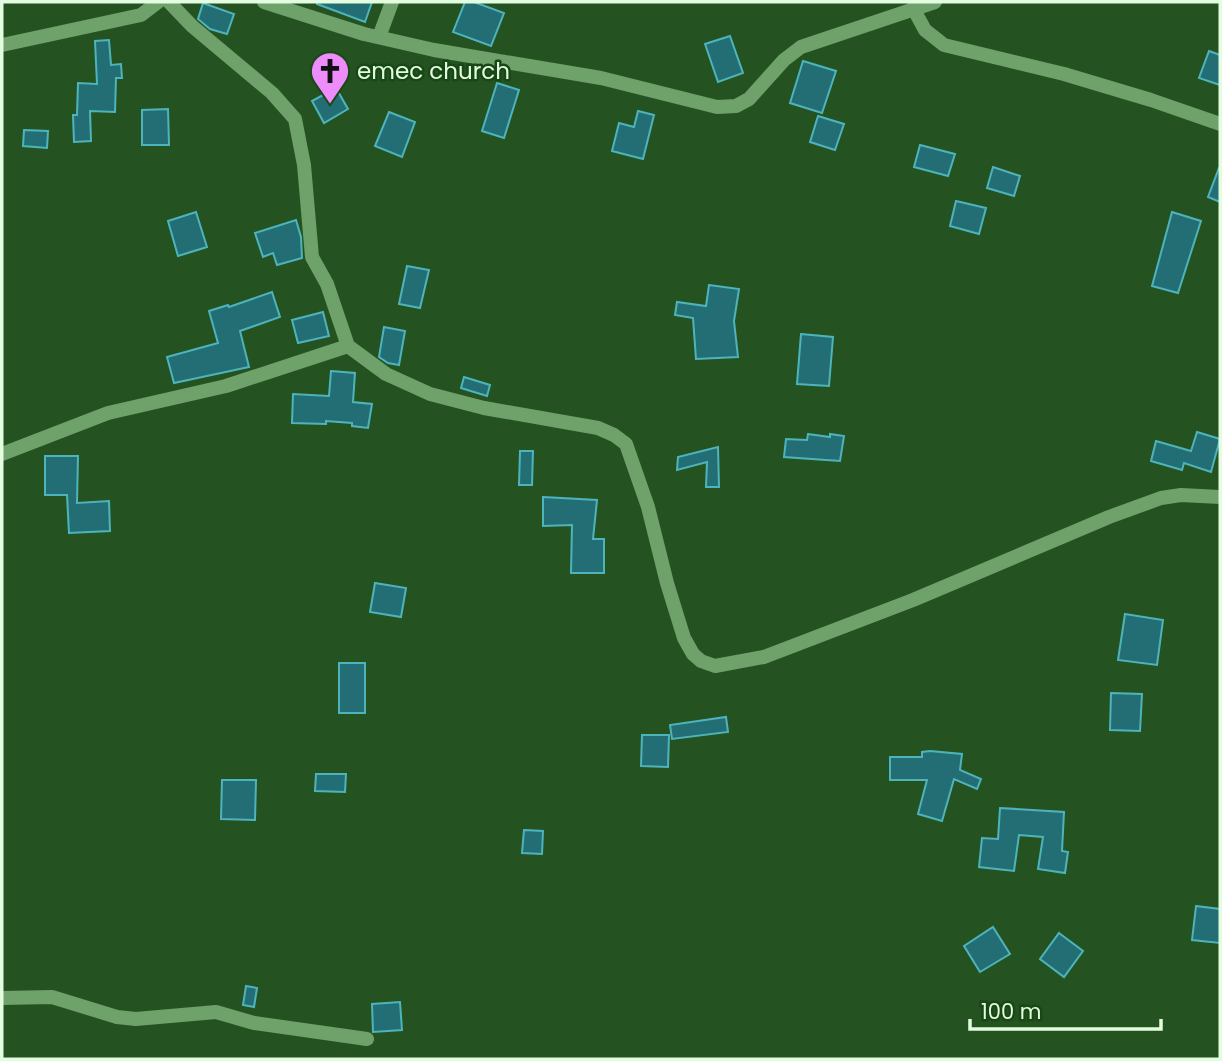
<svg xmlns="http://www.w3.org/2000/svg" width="1222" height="1061" font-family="Poppins,sans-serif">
	<rect width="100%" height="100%" fill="#245321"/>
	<g fill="#226e74" stroke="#4eb4bc" stroke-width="2">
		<polygon points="317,2 372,2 365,22 317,4"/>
		<polygon points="465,2 474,2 504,13 491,46 453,32"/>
		<polygon points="203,3 234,14 227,34 210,29 198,19"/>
		<polygon points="730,36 743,73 718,82 705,44"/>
		<polygon points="109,40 111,65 121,64 122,78 116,78 115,112 90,111 91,141 74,142 73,115 77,115 78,83 97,84 95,41"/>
		<polygon points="1209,51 1220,55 1220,85 1199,78"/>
		<polygon points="803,61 836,71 822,113 790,103"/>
		<polygon points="497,83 519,90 504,138 482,131"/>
		<polygon points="336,88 348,109 324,123 312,101"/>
		<polygon points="168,109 169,145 142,145 142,110"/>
		<polygon points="638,111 654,115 643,159 612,151 619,123 634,127"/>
		<polygon points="389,112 415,122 402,157 375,146"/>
		<polygon points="818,116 844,124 835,150 810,142"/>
		<polygon points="24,130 48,131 47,148 23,146"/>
		<polygon points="920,145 955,154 948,176 914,167"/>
		<polygon points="993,167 1020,176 1014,196 987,188"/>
		<polygon points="1219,168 1220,168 1220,202 1208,197"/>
		<polygon points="956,201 986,208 979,234 950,226"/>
		<polygon points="196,212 207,247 178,256 168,221"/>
		<polygon points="1172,212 1201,221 1178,293 1152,286"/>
		<polygon points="296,220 301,237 302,258 277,265 273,253 263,257 255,233"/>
		<polygon points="407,266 429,270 420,308 399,304"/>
		<polygon points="709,285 739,289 734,321 738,357 696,359 693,318 675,315 677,302 706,306"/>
		<polygon points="272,292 280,317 240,331 249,367 174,383 167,357 218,343 209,311 228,305 229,307"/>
		<polygon points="323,312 329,336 298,343 292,320"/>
		<polygon points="384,327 405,331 399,365 388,363 379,357"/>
		<polygon points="801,334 833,337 829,386 797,384"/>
		<polygon points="331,371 355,373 353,402 372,404 368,428 352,426 352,423 326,421 326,424 292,423 293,394 329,396"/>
		<polygon points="464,377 490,385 487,396 461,388"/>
		<polygon points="1197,432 1220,439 1211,472 1184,463 1182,470 1151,461 1156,441 1191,451"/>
		<polygon points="808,434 830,437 830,434 844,436 840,461 784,457 786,439 807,440"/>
		<polygon points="718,447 719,487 706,487 707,462 677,470 678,457"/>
		<polygon points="520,451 533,451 532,485 519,485"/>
		<polygon points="45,456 78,456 77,503 109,501 110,531 69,533 67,495 45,495"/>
		<polygon points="543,497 597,500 593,539 604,539 604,573 571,573 572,525 543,526"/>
		<polygon points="375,583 406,588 401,617 370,612"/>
		<polygon points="1125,614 1163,620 1157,665 1118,660"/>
		<rect x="339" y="663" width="26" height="50"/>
		<polygon points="1111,693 1142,694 1140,731 1110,730"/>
		<polygon points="726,717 728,732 672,739 670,725"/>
		<polygon points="642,735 669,735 668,767 641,766"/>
		<polygon points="930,751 962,754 960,770 981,779 977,789 954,779 942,821 918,814 927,780 890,780 890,757 922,757 922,752"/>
		<polygon points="316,774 346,774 345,792 315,791"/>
		<polygon points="222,780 256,780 255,820 221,819"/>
		<polygon points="1000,808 1064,812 1062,851 1068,852 1065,873 1038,869 1043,837 1019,835 1014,871 979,867 982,838 998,839"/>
		<polygon points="524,830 543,831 542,854 522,853"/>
		<polygon points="1196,906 1220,909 1220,943 1192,940"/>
		<polygon points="993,927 1010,954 980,972 964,946"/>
		<polygon points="1059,933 1083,951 1064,977 1040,959"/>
		<polygon points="246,986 257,988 254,1007 243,1005"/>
		<polygon points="400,1002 402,1030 373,1032 372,1004"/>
	</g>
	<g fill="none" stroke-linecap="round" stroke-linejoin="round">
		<g stroke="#6fa16b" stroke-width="14">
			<polyline points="169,2 192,26 272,93 295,119 304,165 312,257 327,284 348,346 386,374 430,394 484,408 598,428 614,435 626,444 648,507 667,583 684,638 693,654 701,661 715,666 764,657 913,600 1109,517 1161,498 1181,495 1220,497"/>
			<polyline points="264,2 364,34 434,50 601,78 717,107 736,106 749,99 784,60 801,47 935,2"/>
			<polyline points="913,8 925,30 944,45 1064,74 1151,100 1220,124"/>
			<polyline points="379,37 392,2"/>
			<polyline points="2,45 141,15 158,2"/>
			<polyline points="2,454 108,413 226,386 348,346"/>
			<polyline points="2,998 52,997 117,1017 136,1019 216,1012 254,1023 367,1039"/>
		</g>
	</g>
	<defs>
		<g id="church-pin" transform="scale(2.0125)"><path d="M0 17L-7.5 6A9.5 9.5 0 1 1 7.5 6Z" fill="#ed8cfa" stroke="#194816"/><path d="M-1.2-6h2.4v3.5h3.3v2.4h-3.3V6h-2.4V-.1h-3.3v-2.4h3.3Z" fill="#111"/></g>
	</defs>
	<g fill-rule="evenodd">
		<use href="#church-pin" x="330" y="71"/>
	</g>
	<g text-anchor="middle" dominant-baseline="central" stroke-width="5" stroke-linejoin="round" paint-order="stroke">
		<g font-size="23" fill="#e2fddf" stroke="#194816" text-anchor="start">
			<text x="357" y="71">emec church</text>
		</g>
	</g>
	<rect width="1222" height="1061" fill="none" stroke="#e2fddf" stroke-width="7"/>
	<path d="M970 1019v10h191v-10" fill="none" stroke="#e2fddf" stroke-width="3.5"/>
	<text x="981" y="1019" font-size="21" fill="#e2fddf" stroke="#194816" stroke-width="5" paint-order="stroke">100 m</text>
</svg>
